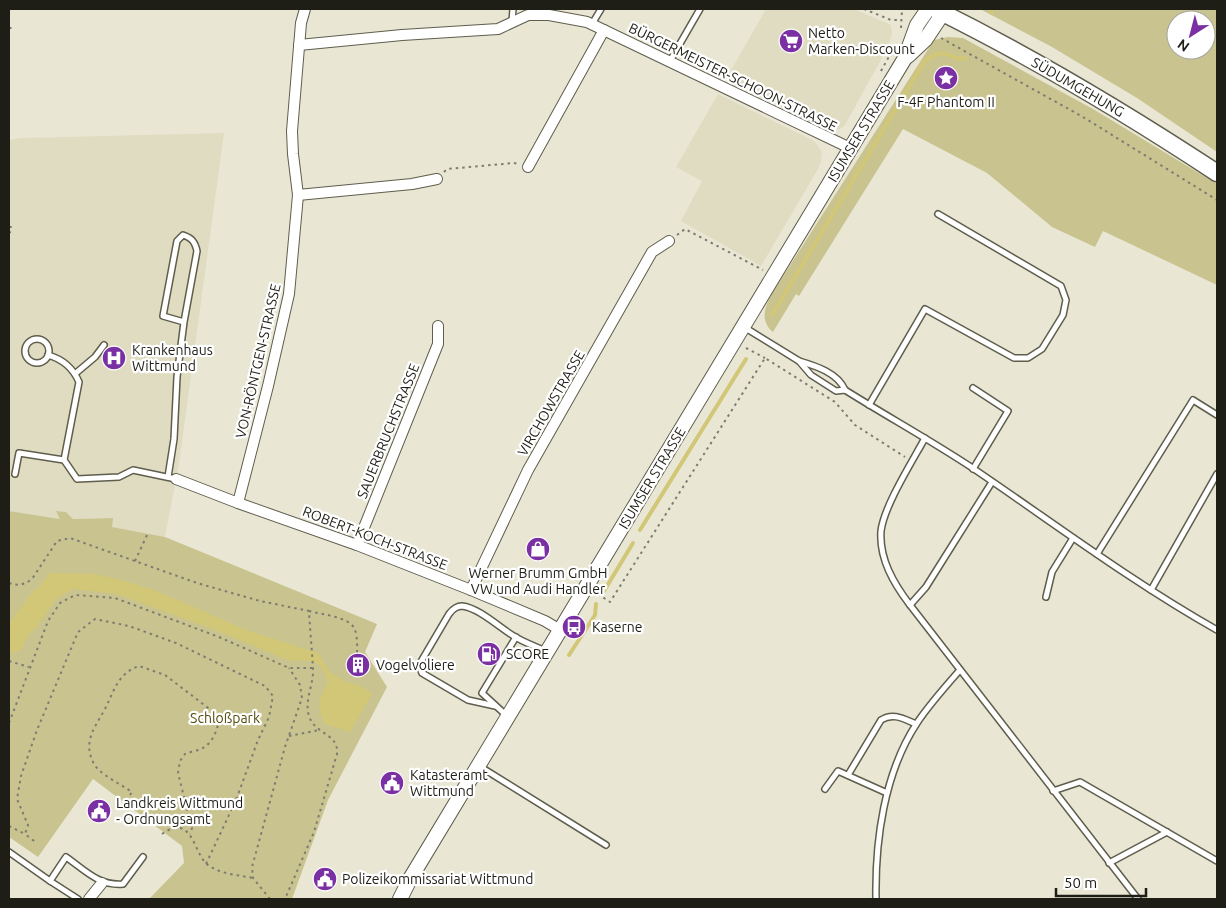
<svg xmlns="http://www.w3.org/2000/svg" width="1226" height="908" font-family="Ubuntu,sans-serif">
	<rect width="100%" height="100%" fill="#e9e7d4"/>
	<g fill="#e0dcc2">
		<polygon points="766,9 854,9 891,25 892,34 888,47 845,125 840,129 834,130 820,126 726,79"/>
		<polygon points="718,94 814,141 819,147 822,153 821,161 818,169 761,266 681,221 702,181 676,167"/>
		<polygon points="224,133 179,464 165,537 111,527 112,518 73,519 66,512 57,511 61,519 9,511 9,140 20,138"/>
	</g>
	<g fill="#c9c38f" fill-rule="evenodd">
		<path d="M980,9H1217V152L1137,98L1052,47ZM1176,20H1206V50H1176Z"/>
		<path d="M948,37L963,38L1093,109L1217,184V285L1103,231L1095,247L1052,227L987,173L903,129L799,296L796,294L773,332C755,317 770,297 780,281L934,40Z"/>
		<polygon points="9,511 60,519 56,511 66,512 73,519 113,518 112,527 165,537 377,624 365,652 387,687 328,800 292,899 149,899 184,863 182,846 93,779 38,857 9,837"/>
	</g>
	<path fill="#d2c776" d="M50,573L95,574L126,581L154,590L249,631L318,653L330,672L344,681L363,687L372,694L350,732L325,724C316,705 319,700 328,681C317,654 312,663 288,660L215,630L117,594L73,589L56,599L35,629L29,634L21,650L13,653L9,651V621L12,620L32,592L39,587Z"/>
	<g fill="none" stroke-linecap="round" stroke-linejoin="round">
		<g stroke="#d2c776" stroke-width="4">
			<polyline points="992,9 992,13"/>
			<path d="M772,315L924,62C938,49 944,53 960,59L965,58"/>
			<polyline points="640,530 746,359"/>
			<polyline points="604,591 633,543"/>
			<polyline points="569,655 595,615 596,604"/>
		</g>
		<g stroke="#5f5d4c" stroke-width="8">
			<g id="service">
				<polyline points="512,22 513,9"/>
				<polyline points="592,24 601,9"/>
				<polyline points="670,61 700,9"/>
				<path d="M744,327L799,361L811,375L836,391L845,390C888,417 932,441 974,469C1055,524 1132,582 1217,630"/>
				<circle cx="37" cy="351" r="12"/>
				<path d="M48,355C62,359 73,368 79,382L64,460L77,479L119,477L133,470L171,478"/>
				<path d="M799,361C816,366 838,373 845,390"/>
				<polyline points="76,373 95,357 104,345"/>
				<polyline points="973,388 1008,411 973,469"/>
				<polyline points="869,405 925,309 1014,358 1028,358 1042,349 1063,315 1066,300 1061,286 938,214"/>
				<path d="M925,438C912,462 884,506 881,531C879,559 894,584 910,605L1138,899"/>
				<polyline points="15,474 19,453 64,460"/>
				<path d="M168,477L174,439L177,377L184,322L197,251C195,242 192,238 183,235L177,241L163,316L184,322"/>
				<polyline points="1097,554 1193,400 1217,415"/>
				<polyline points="1151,590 1217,474"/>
				<polyline points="1046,597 1052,572 1073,538"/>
				<polyline points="910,605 926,587 992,482"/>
				<path d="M495,706L468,700L422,673L419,665L449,614C452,610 457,606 462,606C480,608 502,630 517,638C526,643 536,647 546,651"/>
				<polyline points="507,716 482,693 516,637"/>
				<polyline points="479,766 606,845"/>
				<path d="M848,775L881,720C893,712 904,719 916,724"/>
				<polyline points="825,789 838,771 887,793"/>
				<polyline points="1053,791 1080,782 1217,861"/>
				<polyline points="9,852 50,881"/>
				<polyline points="1109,863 1167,832"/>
				<path d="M78,899L50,881L66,857C86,871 99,886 123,884L143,857"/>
				<path d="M876,899C875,841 884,773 917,723C929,705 945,687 960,670"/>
			</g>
		</g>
		<g stroke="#5f5d4c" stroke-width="12">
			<g id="minor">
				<polyline points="299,45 402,35 498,29 528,15 549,15 587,22 850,148"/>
				<polyline points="528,167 604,30"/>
				<polyline points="298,195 412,184 437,179"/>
				<polyline points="176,479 238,503 357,545 471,590 545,621 560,630"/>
				<polyline points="238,503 268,386 289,294 298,195 293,154 292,131 301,23 305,9"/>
				<polyline points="357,545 438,344 438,326"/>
				<polyline points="471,590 528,470 652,252 669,241"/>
				<polyline points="89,899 102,883"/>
			</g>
		</g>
		<g stroke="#5f5d4c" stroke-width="16">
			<g id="tertiary">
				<polyline points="908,56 925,40 943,13"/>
				<polyline points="400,899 410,879 905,58 917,25 928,9"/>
			</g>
		</g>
		<g stroke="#5f5d4c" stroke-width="19">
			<path id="primary" d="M935,9C1032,57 1126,113 1217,173"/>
		</g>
		<g stroke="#7e7c70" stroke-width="2" stroke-dasharray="2.5 4" stroke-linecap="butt">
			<polyline points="864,9 891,20 902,20"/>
			<polyline points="9,28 13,28"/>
			<polyline points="901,28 902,9"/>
			<polyline points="941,38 1083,117 1217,200"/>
			<polyline points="881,71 892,51"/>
			<polyline points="444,172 447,169 514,163 518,164"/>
			<polyline points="9,227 11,227 10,233"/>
			<polyline points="677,235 685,229 763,270"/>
			<polyline points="746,348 765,358"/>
			<polyline points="135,561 148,533"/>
			<path d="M9,583C18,586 24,585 32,579L57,541L70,538L197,583L260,601L309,611C310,630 312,650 313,669C314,684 304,700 309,716C315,735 339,733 337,754L314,832L285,899"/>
			<polyline points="598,594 610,602 765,358 835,402 855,425 905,457"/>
			<path d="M309,611C320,614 349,617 354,628C358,635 357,648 357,656"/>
			<polyline points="9,661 29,667"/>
			<polyline points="9,723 48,621 60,603 75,595 115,598 219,637 289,668 313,668"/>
			<polyline points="289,736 319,730"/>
			<path d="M123,806L132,792C122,785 97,773 93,762C83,741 95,727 105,709C114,691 118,673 139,666L165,675L220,717C217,729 214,743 201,749C197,751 190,752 185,754L180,761L178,773L192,828L190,834"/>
			<polyline points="9,826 25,834"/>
			<path d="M162,834C193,812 193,854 208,865C220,874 238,875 253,878"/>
			<polyline points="34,841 25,834 28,825 17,799 21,776 37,730 78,632 95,619 129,626 176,643 265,686 273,696 269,717 258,740 236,800 206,864"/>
			<polyline points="270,899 253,878 252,867 285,747 302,698 300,685 289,668"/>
		</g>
		<use href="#service" stroke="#fff" stroke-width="5"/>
		<use href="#minor" stroke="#fff" stroke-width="10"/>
		<use href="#tertiary" stroke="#fff" stroke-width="14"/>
		<use href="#primary" stroke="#fff" stroke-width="16"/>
	</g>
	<defs>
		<g id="supermarket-disc" transform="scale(1.25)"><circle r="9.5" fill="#7a30a2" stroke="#fff"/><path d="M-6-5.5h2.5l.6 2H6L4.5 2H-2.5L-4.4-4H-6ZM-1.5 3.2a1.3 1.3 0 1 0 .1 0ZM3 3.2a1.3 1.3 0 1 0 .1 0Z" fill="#fff"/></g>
		<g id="sight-disc" transform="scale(1.25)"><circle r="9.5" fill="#7a30a2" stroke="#fff"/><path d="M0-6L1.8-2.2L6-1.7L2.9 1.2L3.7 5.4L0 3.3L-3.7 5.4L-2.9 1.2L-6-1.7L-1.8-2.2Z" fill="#fff"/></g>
		<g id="hospital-disc" transform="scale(1.25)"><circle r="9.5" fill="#7a30a2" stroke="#fff"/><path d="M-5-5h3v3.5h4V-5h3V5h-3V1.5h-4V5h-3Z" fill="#fff"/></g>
		<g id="shop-disc" transform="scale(1.25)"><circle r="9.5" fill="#7a30a2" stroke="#fff"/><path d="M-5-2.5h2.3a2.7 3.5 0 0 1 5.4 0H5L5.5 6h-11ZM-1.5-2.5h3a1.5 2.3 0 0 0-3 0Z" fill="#fff"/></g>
		<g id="bus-disc" transform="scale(1.25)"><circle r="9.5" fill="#7a30a2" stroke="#fff"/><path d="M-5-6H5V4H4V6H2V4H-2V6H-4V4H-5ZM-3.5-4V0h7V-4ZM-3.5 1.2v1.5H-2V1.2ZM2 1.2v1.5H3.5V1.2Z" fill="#fff"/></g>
		<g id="fuel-disc" transform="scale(1.25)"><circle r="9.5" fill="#7a30a2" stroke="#fff"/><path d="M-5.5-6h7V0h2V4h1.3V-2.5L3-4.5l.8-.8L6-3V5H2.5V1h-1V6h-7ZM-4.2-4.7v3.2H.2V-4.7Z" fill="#fff"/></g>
		<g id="building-disc" transform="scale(1.25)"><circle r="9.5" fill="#7a30a2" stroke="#fff"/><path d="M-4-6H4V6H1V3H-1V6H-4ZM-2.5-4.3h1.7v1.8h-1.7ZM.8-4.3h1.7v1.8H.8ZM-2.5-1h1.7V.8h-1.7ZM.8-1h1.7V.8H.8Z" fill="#fff"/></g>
		<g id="civic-disc" transform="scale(1.25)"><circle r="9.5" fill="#7a30a2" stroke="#fff"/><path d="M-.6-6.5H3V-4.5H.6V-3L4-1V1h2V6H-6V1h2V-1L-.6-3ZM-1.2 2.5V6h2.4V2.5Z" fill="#fff"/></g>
	</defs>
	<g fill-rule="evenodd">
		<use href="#supermarket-disc" x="791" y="41"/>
		<use href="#sight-disc" x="946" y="78"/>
		<use href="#hospital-disc" x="114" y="358"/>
		<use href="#shop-disc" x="538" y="549"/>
		<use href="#bus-disc" x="574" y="627"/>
		<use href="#fuel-disc" x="489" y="654"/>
		<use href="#building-disc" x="358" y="665"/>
		<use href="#civic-disc" x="392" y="783"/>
		<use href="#civic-disc" x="99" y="811"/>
		<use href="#civic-disc" x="325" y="879"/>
	</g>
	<g text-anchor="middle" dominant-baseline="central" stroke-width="4.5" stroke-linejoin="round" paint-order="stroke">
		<g font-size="14" fill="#1e1d16" stroke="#fff" text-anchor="start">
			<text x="808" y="33">Netto<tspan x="808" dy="16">Marken-Discount</tspan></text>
			<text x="946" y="102" text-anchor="middle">F-4F Phantom II</text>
			<text x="132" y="350">Krankenhaus<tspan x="132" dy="16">Wittmund</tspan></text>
			<text x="538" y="573" text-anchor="middle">Werner Brumm GmbH<tspan x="538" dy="16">VW und Audi Handler</tspan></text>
			<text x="592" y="627">Kaserne</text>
			<text x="506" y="654">SCORE</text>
			<text x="376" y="665">Vogelvoliere</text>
			<text x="410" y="775">Katasteramt<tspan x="410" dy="16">Wittmund</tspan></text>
			<text x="116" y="803">Landkreis Wittmund<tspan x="116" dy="16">- Ordnungsamt</tspan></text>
			<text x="342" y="879">Polizeikommissariat Wittmund</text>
		</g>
		<g font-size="14" fill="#1e1d16" stroke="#fff">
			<text transform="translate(733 77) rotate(26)">BÜRGERMEISTER-SCHOON-STRASSE</text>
			<text transform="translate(1078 87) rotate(30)">SÜDUMGEHUNG</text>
			<text transform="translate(861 131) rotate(-59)">ISUMSER STRASSE</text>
			<text transform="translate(258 361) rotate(-77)">VON-RÖNTGEN-STRASSE</text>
			<text transform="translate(551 403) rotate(-60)">VIRCHOWSTRASSE</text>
			<text transform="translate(388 431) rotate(-68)">SAUERBRUCHSTRASSE</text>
			<text transform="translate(652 478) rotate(-59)">ISUMSER STRASSE</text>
			<text transform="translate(375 538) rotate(21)">ROBERT-KOCH-STRASSE</text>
		</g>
		<g font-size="14" fill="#554d0e" stroke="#fff">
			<text x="225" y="718">Schloßpark</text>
		</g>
	</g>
	<rect width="1226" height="908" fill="none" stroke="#1e1d16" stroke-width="20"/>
	<g transform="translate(1191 35) rotate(216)"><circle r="24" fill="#ffffff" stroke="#a5a5a2"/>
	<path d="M0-4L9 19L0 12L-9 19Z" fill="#7a30a2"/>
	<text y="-8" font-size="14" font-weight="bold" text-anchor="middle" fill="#1e1d16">N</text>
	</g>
	<path d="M1056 888v8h90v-8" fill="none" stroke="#1e1d16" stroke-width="2.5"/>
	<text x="1064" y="888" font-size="15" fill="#1e1d16" stroke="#ffffff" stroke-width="4" paint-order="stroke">50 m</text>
</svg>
